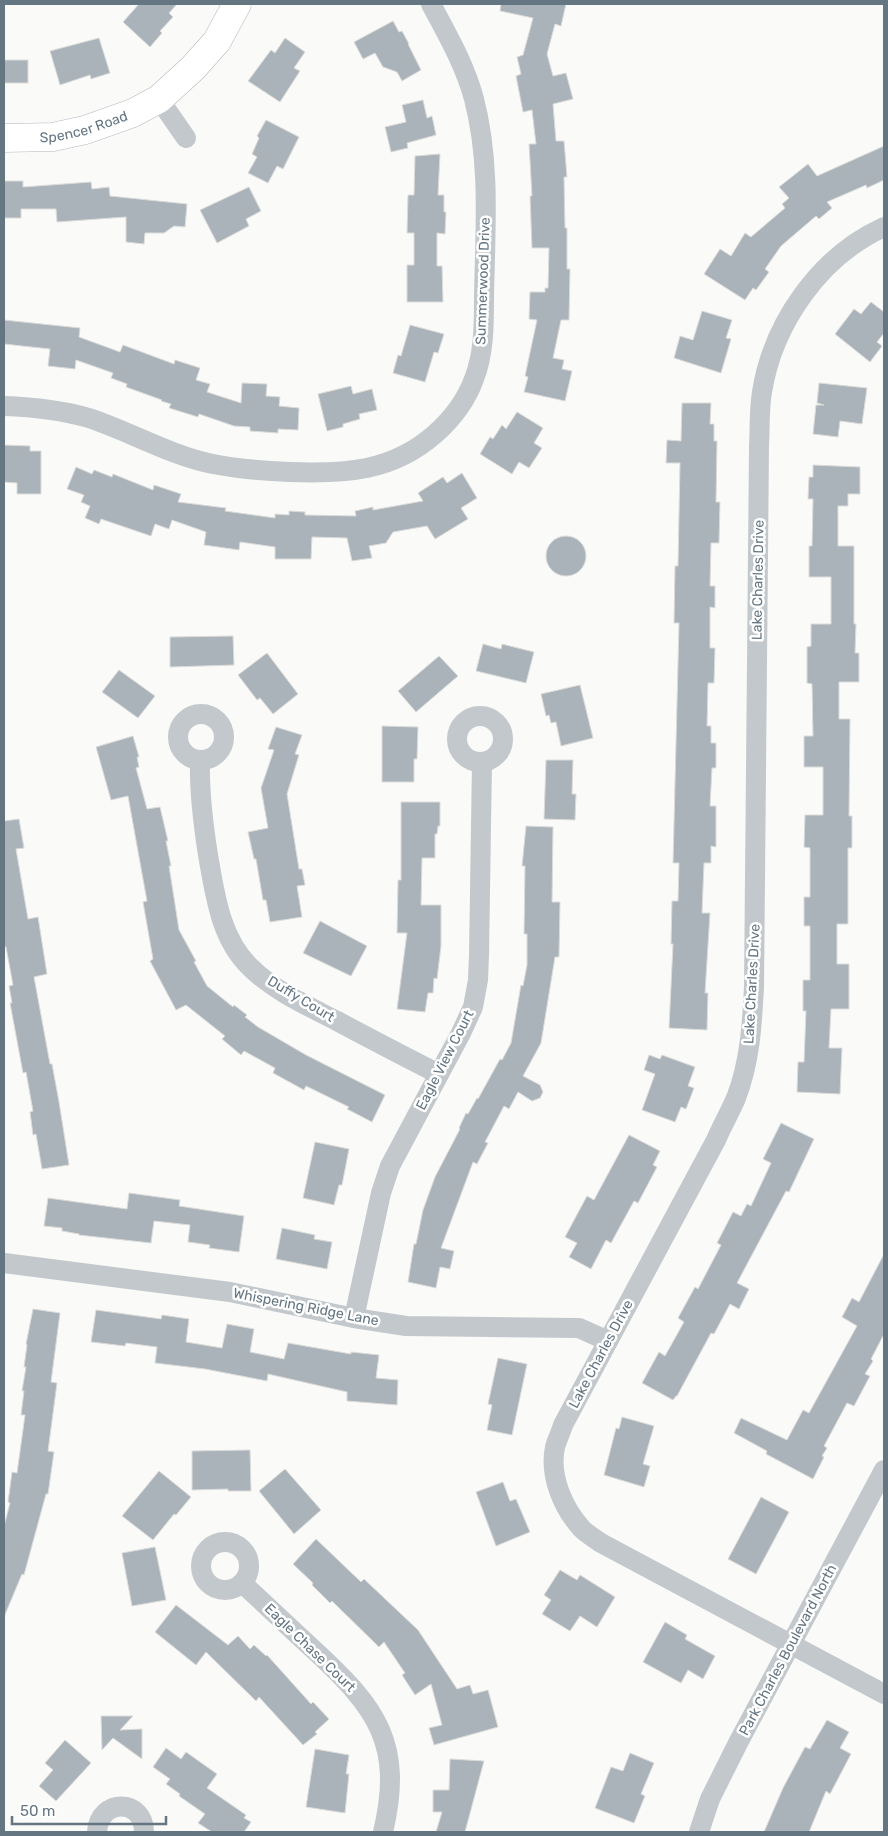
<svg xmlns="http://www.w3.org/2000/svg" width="888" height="1836" font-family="Rubik,sans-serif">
	<rect width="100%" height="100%" fill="#fafaf8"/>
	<g fill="#aab3b9" stroke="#dcdcda">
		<polygon points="139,4 177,4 169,13 173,17 160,31 162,33 150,47 123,22"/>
		<polygon points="501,4 566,4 561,26 555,24 547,54 553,76 566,73 573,99 553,104 556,141 564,141 567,177 564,177 565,228 567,228 567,269 570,269 569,320 561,320 553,358 564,360 562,369 572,371 565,401 524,392 528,377 525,376 537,320 529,319 530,292 545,292 545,288 548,288 549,248 532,248 530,196 532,196 529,144 536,144 532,110 523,112 516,76 521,74 517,57 523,55 533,18 500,11"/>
		<polygon points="393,21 399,32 402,31 409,44 408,44 421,70 402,81 397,72 383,67 375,53 363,59 354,42"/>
		<polygon points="99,38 110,73 91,79 90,75 60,85 50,51"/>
		<polygon points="285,38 305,52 294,68 300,71 280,102 248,81 271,50 275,53"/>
		<rect x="4" y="60" width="24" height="23"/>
		<polygon points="423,100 427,118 432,116 436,135 407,143 408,148 391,152 385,127 406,122 402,105"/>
		<polygon points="266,120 299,137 283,169 277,166 268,183 248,173 257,157 252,154 259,138 257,136"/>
		<polygon points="884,146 884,180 867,188 866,185 827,202 832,208 819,219 816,216 781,246 765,269 769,272 756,290 753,288 745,300 704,274 720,249 731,256 745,233 751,237 785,208 782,204 789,198 779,187 808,164 817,176"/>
		<polygon points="440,154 438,195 444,195 444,212 446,212 445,234 437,233 437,266 442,266 443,302 407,302 407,265 414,265 414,233 407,233 408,195 414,195 415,156"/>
		<polygon points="4,181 23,181 23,187 91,182 92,189 109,187 110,196 187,204 185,227 174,226 164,233 145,233 144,244 126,242 126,217 57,222 56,209 21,209 21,218 4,218"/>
		<polygon points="249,187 261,211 246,219 249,226 217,243 200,210"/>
		<polygon points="871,302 884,312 884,333 877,342 882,346 870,362 835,334 854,309 861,314"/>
		<polygon points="702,311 732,320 726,338 731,339 721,373 674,358 680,336 693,340"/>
		<polygon points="4,320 80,328 79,337 120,352 123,345 174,364 175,360 200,368 196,380 210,384 207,392 241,403 242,383 267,384 266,396 280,397 279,406 299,408 298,430 278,429 278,433 250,431 250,427 234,426 199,414 198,417 169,408 171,404 161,401 162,400 126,387 127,384 111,378 113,373 76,360 75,369 48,366 50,349 4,344"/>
		<polygon points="410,325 444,334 438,353 434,352 425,382 393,373 398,355 401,356"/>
		<polygon points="819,383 867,388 862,424 840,421 838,437 813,434 816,405 824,405 817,403"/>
		<polygon points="351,386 353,394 372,389 377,410 359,414 360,419 343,424 343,427 327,431 318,394"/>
		<polygon points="682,403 711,403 710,424 714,424 714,441 717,441 716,502 720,502 719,543 711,543 710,586 715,586 715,608 710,607 710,648 715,648 714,683 708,683 707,726 711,726 711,743 716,743 716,768 712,768 710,806 716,806 716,847 711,846 711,863 704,863 702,913 710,913 705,993 708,993 707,1030 669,1028 673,944 671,944 672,901 678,901 679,863 673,863 679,623 674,623 675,566 678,566 680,463 666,463 667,440 681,441"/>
		<polygon points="517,412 543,428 534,443 542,448 529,468 519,462 512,474 480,454 490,437 493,439 502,425 506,429"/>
		<polygon points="4,445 30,446 30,451 41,451 41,494 17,494 17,483 4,482"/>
		<polygon points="813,465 860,467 860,494 848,494 848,506 838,506 838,546 854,546 854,624 856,624 855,653 859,653 859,682 839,682 839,719 850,719 849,816 852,816 852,848 848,848 848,924 837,924 837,964 849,964 849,1009 831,1009 829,1048 842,1048 840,1094 797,1092 798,1062 804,1062 806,1011 803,1011 803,980 810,980 810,926 804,926 804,897 810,897 810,848 804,847 805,815 823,815 823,767 804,767 804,736 813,736 812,684 807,683 807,647 811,646 811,624 831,624 831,577 809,577 809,546 812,546 813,499 808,499 809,477 813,477"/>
		<polygon points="76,467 92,474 94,470 112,477 113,474 153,490 154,485 181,494 178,502 226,508 225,511 275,518 275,514 289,515 289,511 305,512 305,515 356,516 355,511 373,507 373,510 423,501 418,493 443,477 447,483 462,473 477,498 461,508 468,519 435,539 427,526 393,532 386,543 369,546 372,558 352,561 347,538 312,537 311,559 275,559 275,547 240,542 239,550 204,545 206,532 172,520 169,529 155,524 151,536 101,519 99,524 85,518 90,506 81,502 84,495 67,489"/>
		<circle cx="566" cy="556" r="20"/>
		<polygon points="233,636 234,665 170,667 170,637"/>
		<polygon points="483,644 501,649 502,644 534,652 526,683 476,671"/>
		<polygon points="267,653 298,694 273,714 260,698 257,700 238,675"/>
		<polygon points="439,656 458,676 416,712 398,691"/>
		<polygon points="119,670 155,696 138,718 102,692"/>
		<polygon points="580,685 593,738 561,746 556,722 551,723 549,715 546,716 541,694"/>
		<polygon points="382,726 418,727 417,759 414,759 414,782 382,782"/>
		<polygon points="276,727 302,735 295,754 299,755 287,794 299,869 302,869 305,885 297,886 302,917 270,922 266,900 263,900 256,859 254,859 248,832 268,828 261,788 274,750 268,749"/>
		<polygon points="133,736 139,757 137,757 139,767 136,768 147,809 160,807 168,841 166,841 171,866 169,866 179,930 196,961 194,962 207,986 233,1007 234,1005 247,1015 245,1017 258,1027 306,1055 385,1095 372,1122 347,1109 349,1107 306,1086 304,1090 273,1073 275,1068 244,1051 241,1055 222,1039 225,1036 186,1005 176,1010 150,961 153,959 143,902 147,901 128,796 111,800 96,747"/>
		<polygon points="546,760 573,760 572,794 576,794 575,820 544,819"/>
		<polygon points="401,802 440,802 440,826 438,826 437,834 435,834 435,858 422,858 421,905 441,905 441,946 437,979 434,978 433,993 428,993 425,1012 397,1009 407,933 397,933 398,880 401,880"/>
		<polygon points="19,819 24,848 16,849 28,919 38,917 47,974 34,977 50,1064 52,1064 59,1102 69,1165 42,1169 36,1134 33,1135 30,1112 33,1111 26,1072 23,1073 10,1003 12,1003 9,986 13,985 6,947 4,947 4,821"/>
		<polygon points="526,826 553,827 552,902 560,902 559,957 555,957 541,1043 523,1076 540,1085 543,1092 540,1098 532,1101 518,1092 509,1109 504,1106 485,1142 488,1143 477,1164 473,1162 441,1248 454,1251 450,1269 440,1267 436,1288 408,1282 414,1244 416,1244 423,1210 435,1177 460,1129 459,1128 466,1113 468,1114 477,1098 478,1099 500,1059 502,1060 511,1043 521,985 523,986 527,965 527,934 524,934 525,866 522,866"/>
		<polygon points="320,921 367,946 351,976 303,953"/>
		<polygon points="649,1055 660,1059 662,1055 695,1067 688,1086 694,1088 686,1109 681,1107 675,1122 642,1110 655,1074 644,1070"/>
		<polygon points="781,1123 814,1139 789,1192 786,1191 737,1283 749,1289 739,1309 730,1304 714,1334 711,1333 677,1396 676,1396 673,1400 642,1383 659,1352 665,1356 684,1322 678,1318 695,1287 698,1289 721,1245 717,1243 733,1212 741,1216 747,1204 751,1206 771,1163 763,1159"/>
		<polygon points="629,1135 660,1151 653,1165 657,1167 638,1203 634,1201 611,1243 606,1240 591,1269 569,1257 577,1243 565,1237 587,1196 594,1200"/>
		<polygon points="315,1142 349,1149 342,1185 339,1185 334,1205 303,1198"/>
		<polygon points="129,1193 180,1200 179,1206 244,1216 239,1252 209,1248 210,1245 188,1242 190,1225 154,1221 151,1243 79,1235 79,1234 62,1231 62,1228 44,1226 48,1198 127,1209"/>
		<polygon points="282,1228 315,1235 314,1239 332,1242 327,1269 276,1259"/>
		<polygon points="884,1254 884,1334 871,1359 873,1361 865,1374 870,1376 854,1406 847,1403 824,1446 827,1448 822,1456 824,1457 813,1479 766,1454 767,1451 734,1433 741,1418 787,1440 803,1410 809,1413 857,1326 842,1317 852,1298 859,1302"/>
		<polygon points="33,1309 60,1313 51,1382 57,1383 48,1451 54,1452 48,1494 46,1494 24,1575 22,1574 4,1617 4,1526 10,1503 8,1502 12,1472 17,1473 22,1437 25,1415 21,1415 24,1391 22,1391 26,1367 24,1367 27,1345 26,1344"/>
		<polygon points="96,1310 161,1319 162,1315 189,1319 186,1342 222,1348 227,1324 254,1329 250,1352 284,1359 288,1343 351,1354 351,1352 379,1355 376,1378 398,1380 397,1405 347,1401 347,1392 268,1374 267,1381 205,1369 155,1363 157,1347 126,1343 125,1346 91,1342"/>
		<polygon points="498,1358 527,1364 512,1435 487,1430 492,1405 488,1404"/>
		<polygon points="622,1417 654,1426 643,1464 650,1466 644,1487 604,1475 616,1428 619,1429"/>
		<polygon points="250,1450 251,1491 228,1491 228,1489 192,1490 192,1451"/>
		<polygon points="285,1469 321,1510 294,1534 259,1491"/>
		<polygon points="159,1471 191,1497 176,1515 174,1514 153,1540 122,1516"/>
		<polygon points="503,1482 510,1501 516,1499 530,1532 496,1546 476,1492"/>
		<polygon points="761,1497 789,1512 756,1574 728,1559"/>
		<polygon points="316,1539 361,1582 364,1579 418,1630 457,1689 470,1685 473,1694 488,1690 498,1727 434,1745 429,1728 442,1725 431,1684 415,1695 402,1675 405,1673 384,1642 379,1647 332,1601 330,1603 312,1585 313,1583 293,1564"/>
		<polygon points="155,1547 166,1600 132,1606 122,1553"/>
		<polygon points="560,1570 577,1580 580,1575 615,1597 597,1627 580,1616 570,1631 542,1614 551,1600 544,1595"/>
		<polygon points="176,1605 228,1645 238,1636 250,1649 254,1645 266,1656 267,1655 311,1704 313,1702 329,1719 315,1732 317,1734 303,1745 259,1697 256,1701 206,1652 196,1665 155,1632"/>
		<polygon points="665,1622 687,1635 685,1639 715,1656 703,1679 688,1670 681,1683 643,1662"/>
		<polygon points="101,1716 133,1716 120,1730 142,1729 142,1759 113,1738 102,1750"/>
		<polygon points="827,1720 849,1732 840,1748 851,1754 830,1794 826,1791 809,1832 764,1832 783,1788 805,1747 810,1749"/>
		<polygon points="65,1740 91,1763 56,1801 39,1786 53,1770 45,1763"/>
		<polygon points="166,1748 181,1759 186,1752 217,1774 207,1788 246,1815 244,1818 251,1822 244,1832 212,1832 198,1823 205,1814 179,1796 180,1794 166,1784 170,1779 153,1767"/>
		<polygon points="315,1749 349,1755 346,1774 349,1774 345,1813 306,1807"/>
		<polygon points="630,1753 654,1763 641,1794 645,1796 634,1823 595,1808 611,1767 623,1771"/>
		<polygon points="450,1759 484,1761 465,1832 436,1832 442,1812 433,1812 433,1790 449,1790"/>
	</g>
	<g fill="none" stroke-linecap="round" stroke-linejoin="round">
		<g stroke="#b3babf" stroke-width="29">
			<g id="secondary">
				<path id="s1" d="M4,138L53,137L85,130L133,113L159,99L193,68L217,41L237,4"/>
			</g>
		</g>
		<g stroke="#c3c8cc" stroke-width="20">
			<polyline points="159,99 186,138"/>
			<path d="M884,227C820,256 773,323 762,392C759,409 760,428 759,446L754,987C752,1025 750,1062 736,1098C730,1112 722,1126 716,1140L563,1425C561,1432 557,1440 555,1447C549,1476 563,1508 582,1529C587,1534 594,1538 601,1543L884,1694"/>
			<path d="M4,406C33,407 61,410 89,418C131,432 169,455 213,464C238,469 264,471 290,472C344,474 392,472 435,434C452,419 466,401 474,379C484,354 484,325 484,298C485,232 491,164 474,99C465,65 447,34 431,4"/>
			<circle cx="201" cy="737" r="23"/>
			<circle cx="480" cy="739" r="23"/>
			<path d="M200,760C199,792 203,823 208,855C215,894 220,938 250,967C274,991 308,1006 337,1021C371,1039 405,1057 439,1074"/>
			<polyline points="4,1263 230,1292 354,1318 406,1326 579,1328 608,1341"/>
			<polyline points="354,1318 381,1193 390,1166 461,1033 473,1007 478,980 479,955 482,762"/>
			<circle cx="225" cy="1566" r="24"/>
			<path d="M242,1583C266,1605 290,1628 314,1650C377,1708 404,1744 383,1832"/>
			<path d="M97,1832C99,1798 144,1798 144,1832"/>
			<polyline points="699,1832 710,1799 738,1743 884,1470"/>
		</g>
		<use href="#secondary" stroke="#fff" stroke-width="28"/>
	</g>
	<g text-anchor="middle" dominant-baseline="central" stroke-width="5" stroke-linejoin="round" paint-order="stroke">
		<g font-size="14" fill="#657683" stroke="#fff">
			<text stroke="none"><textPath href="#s1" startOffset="81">Spencer Road</textPath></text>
			<text transform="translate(483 281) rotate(-88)">Summerwood Drive</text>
			<text transform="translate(758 580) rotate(-89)">Lake Charles Drive</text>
			<text transform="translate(752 984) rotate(-87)">Lake Charles Drive</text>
			<text transform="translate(301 999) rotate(31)">Duffy Court</text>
			<text transform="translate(445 1060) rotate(-63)">Eagle View Court</text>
			<text transform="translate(306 1307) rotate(11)">Whispering Ridge Lane</text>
			<text transform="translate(601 1354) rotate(-62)">Lake Charles Drive</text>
			<text transform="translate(310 1648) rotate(44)">Eagle Chase Court</text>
			<text transform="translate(788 1650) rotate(-62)">Park Charles Boulevard North</text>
		</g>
	</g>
	<rect width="888" height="1836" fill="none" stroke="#657683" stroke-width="10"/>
	<path d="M12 1816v8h154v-8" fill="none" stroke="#657683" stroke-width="2.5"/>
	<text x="20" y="1816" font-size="15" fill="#657683" stroke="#ffffff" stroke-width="4" paint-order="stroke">50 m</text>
</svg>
